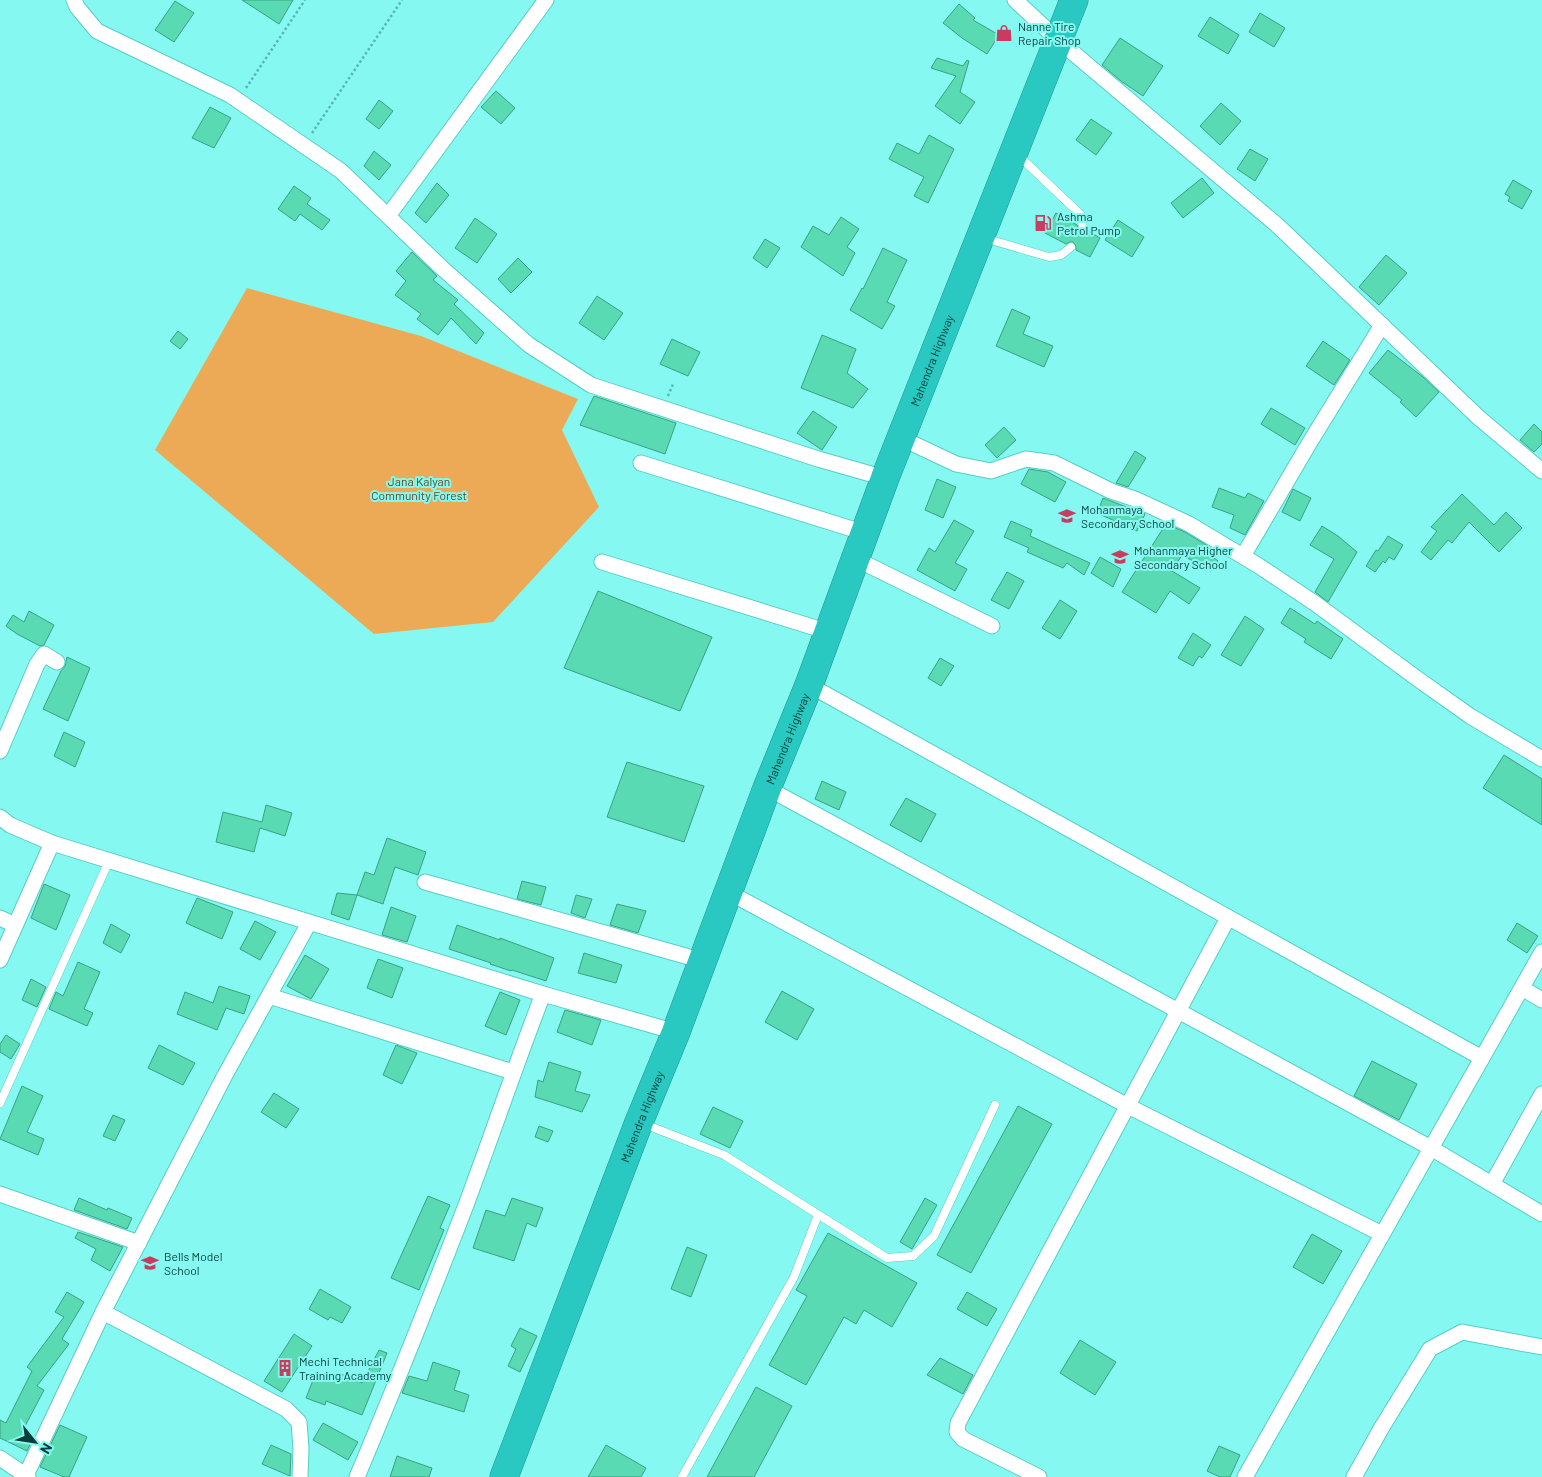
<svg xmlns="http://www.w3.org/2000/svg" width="1542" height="1477" font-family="Barlow,sans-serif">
	<rect width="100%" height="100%" fill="#85f9f1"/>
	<polygon fill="#ecaa57" points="247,288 421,336 578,399 562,430 599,507 493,622 374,634 155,450"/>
	<g fill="#5adab3" stroke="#39a182">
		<polygon points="242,0 293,0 279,24"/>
		<polygon points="175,1 194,13 174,42 155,30"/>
		<polygon points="959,4 975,18 973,20 999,35 987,54 962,38 943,23"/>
		<polygon points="1260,13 1285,28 1274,47 1249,32"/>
		<polygon points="1210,17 1239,35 1228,54 1198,36"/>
		<polygon points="1120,38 1163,66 1143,96 1121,81 1102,65"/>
		<polygon points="937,58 963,66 967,60 969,61 960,92 975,102 960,124 935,106 956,76 931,68"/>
		<polygon points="496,91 515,108 501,124 481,107"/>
		<polygon points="379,100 393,111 379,129 366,119"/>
		<polygon points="1221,103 1241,121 1220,145 1200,126"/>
		<polygon points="210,107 231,118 214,148 192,138"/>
		<polygon points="1091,119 1112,133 1096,155 1076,140"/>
		<polygon points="929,135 954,149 928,203 914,196 924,177 889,159 897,143 919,154"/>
		<polygon points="1250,149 1268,159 1255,181 1237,169"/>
		<polygon points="374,151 391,165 379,180 364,166"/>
		<polygon points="1202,178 1214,193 1183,218 1171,203"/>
		<polygon points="1513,180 1532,191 1522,209 1508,201 1510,197 1505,194"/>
		<polygon points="437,183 449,195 426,223 415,213"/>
		<polygon points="294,186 311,198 307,204 330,220 322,230 300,214 295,221 278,209"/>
		<polygon points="1056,213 1077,225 1081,233 1084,233 1088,231 1100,238 1090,257 1076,250 1076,246 1073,242 1070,242 1066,244 1045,233"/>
		<polygon points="841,217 859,229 847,247 855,253 843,276 801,247 813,226 829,235"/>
		<polygon points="475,218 497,234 477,263 455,248"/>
		<polygon points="1118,220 1144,237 1132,257 1105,240"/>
		<polygon points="765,239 780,248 767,268 753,258"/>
		<polygon points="883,248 907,260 887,302 895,306 882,329 850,310 862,288 863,289"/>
		<polygon points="412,252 437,276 433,280 458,300 454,304 484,333 476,344 451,318 438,335 417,319 421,314 395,295 406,281 396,271"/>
		<polygon points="1386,255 1407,273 1379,305 1359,287"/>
		<polygon points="518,258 532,272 511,293 498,279"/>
		<polygon points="597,296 623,313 604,340 579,323"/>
		<polygon points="1012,309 1030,317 1023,334 1053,346 1044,367 996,346"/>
		<polygon points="178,331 188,339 180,349 170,341"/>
		<polygon points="822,335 856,349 847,373 868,389 853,408 801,388"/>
		<polygon points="672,339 700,352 688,376 660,364"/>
		<polygon points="1323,341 1350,360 1334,385 1306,366"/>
		<polygon points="1388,350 1423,377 1439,392 1416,417 1400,402 1402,400 1369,373"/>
		<polygon points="594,396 676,423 665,454 580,425"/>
		<polygon points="1271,408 1305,428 1295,445 1261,424"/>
		<polygon points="813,411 837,427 822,450 797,433"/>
		<polygon points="1534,424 1542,432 1542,444 1534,452 1520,440"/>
		<polygon points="1004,427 1016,440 997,458 985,445"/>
		<polygon points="1135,451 1146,458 1128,487 1116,483"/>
		<polygon points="1029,469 1048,472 1066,482 1055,502 1021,484"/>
		<polygon points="937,479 956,487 943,518 925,510"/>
		<polygon points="1219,488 1245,498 1248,493 1264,501 1245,535 1230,528 1234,515 1212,507"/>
		<polygon points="1293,489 1311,498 1300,521 1282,512"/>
		<polygon points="1462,494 1494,525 1506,512 1522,528 1499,552 1469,522 1452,543 1448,540 1431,560 1421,552 1437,531 1431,527"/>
		<polygon points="1103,498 1145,514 1137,531 1097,513"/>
		<polygon points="954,520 974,531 955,563 967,569 955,591 917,570 929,548 935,552"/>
		<polygon points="1011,521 1032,530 1030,536 1090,563 1084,575 1067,563 1063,568 1027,552 1029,548 1004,537"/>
		<polygon points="1166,524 1185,532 1216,551 1213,557 1218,561 1211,571 1182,555 1172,571 1200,588 1189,604 1170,591 1156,613 1122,592"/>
		<polygon points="1322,526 1338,536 1357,552 1328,602 1315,592 1334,559 1310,545"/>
		<polygon points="1388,536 1403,545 1394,560 1389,557 1385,563 1383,561 1375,572 1366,566 1376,550 1378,551"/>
		<polygon points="1100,557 1121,569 1113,587 1091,573"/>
		<polygon points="1007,572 1024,581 1009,609 991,600"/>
		<polygon points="598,591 712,637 680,711 564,668"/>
		<polygon points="1060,600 1077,611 1060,639 1042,628"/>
		<polygon points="1290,608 1315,624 1317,621 1343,639 1331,659 1304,642 1306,639 1281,623"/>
		<polygon points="29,611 54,625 44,645 40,646 17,634 6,626 13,615 24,622"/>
		<polygon points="1245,616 1264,629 1241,666 1221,655"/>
		<polygon points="1193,633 1211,645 1202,658 1199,656 1193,666 1178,658"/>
		<polygon points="67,657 90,668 68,721 43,709 61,671 65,666"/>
		<polygon points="940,658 954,666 941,686 928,678"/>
		<polygon points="64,732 85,742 75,767 54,756"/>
		<polygon points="1504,755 1542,779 1542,825 1483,788"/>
		<polygon points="627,762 704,786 684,842 607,817"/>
		<polygon points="822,781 846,792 839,810 815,799"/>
		<polygon points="906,798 936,814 921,842 890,825"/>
		<polygon points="266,805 292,813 285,836 260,828 254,852 216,842 223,812 262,822"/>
		<polygon points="387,838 426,852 418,875 395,867 383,904 357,895 365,872 374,875"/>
		<polygon points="522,881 546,887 541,905 517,899"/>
		<polygon points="44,884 70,895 56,930 31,918"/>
		<polygon points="337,893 357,895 349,920 331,914"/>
		<polygon points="576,895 592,899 585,918 571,913"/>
		<polygon points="197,898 233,912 222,939 186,923"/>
		<polygon points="617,904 646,911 638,933 610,925"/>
		<polygon points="391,907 416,916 407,942 382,935"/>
		<polygon points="255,921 276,932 260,960 240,949"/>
		<polygon points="1517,923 1538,936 1527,953 1507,940"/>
		<polygon points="111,924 130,935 121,953 103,943"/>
		<polygon points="457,925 500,940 500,938 554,958 546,981 512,970 511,971 490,964 491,963 449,949"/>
		<polygon points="584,953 622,965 616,983 578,973"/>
		<polygon points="305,955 329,969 311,999 287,986"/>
		<polygon points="378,959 403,968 392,998 367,988"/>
		<polygon points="78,962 100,972 84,1009 93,1013 87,1026 49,1009 56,992 63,996"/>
		<polygon points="31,979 46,987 37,1007 22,1000"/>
		<polygon points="219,986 250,996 244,1014 226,1008 217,1030 177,1014 185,992 213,1003"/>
		<polygon points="782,991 814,1009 797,1040 765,1022"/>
		<polygon points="500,992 520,1000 506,1035 485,1026"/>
		<polygon points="565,1010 601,1020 592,1045 557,1032"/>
		<polygon points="6,1035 20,1044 11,1059 0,1052 0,1044"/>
		<polygon points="159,1045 195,1063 183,1085 148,1068"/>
		<polygon points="396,1045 417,1053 402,1084 383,1075"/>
		<polygon points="1372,1061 1417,1084 1399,1120 1354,1096"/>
		<polygon points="549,1062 581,1072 575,1091 590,1095 582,1112 535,1097 538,1080 543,1082"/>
		<polygon points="22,1086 43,1096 27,1132 44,1139 38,1155 0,1139"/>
		<polygon points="274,1093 299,1109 286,1128 261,1112"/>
		<polygon points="1018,1106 1052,1124 971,1273 937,1255"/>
		<polygon points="713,1107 743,1121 730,1148 700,1134"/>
		<polygon points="113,1115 125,1120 115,1141 103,1136"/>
		<polygon points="539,1126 553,1131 548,1142 535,1137"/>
		<polygon points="428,1196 450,1205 440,1228 444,1230 419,1290 391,1278"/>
		<polygon points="79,1198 107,1210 108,1208 132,1218 127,1229 74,1210"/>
		<polygon points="512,1198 543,1208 536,1227 527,1223 514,1261 473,1248 486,1210 505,1216"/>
		<polygon points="925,1198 937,1205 912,1249 900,1242"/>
		<polygon points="78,1232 123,1247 110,1271 91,1260 96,1249 75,1238"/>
		<polygon points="828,1233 917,1283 892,1327 864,1310 856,1324 844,1317 806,1385 769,1365 807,1296 796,1290"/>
		<polygon points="1312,1234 1342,1251 1323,1284 1293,1267"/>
		<polygon points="687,1247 707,1255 691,1297 671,1289"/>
		<polygon points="320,1289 351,1307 342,1323 330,1317 328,1320 309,1309"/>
		<polygon points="67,1292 84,1302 62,1339 69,1344 37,1386 44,1390 22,1432 33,1438 27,1451 0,1438 0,1420 6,1423 32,1371 27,1367 64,1317 55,1312"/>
		<polygon points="967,1292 997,1309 987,1326 957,1309"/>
		<polygon points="520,1328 537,1336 520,1372 508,1366 516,1349 511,1346"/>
		<polygon points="294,1334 312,1346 282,1392 264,1381"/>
		<polygon points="1080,1340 1116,1362 1095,1395 1060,1373"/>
		<polygon points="379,1350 387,1353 362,1415 326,1401 325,1405 306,1398 315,1375 338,1383 341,1374 362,1383"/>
		<polygon points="940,1358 973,1375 963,1394 927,1375"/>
		<polygon points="433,1362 460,1371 454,1390 469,1395 464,1412 402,1393 409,1376 427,1381"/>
		<polygon points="756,1387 792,1406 754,1477 707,1477"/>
		<polygon points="323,1423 358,1442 348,1460 313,1440"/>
		<polygon points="60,1425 87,1437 69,1477 64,1477 40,1467"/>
		<polygon points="271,1445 291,1454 290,1476 262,1464"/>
		<polygon points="606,1445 646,1468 641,1477 588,1477"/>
		<polygon points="1219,1446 1240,1455 1230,1477 1220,1477 1207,1471"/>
		<polygon points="397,1456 432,1468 429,1477 390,1477"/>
	</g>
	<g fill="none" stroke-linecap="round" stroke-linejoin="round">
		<g stroke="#56cdc6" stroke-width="9">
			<g id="lane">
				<polyline points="1019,156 1081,215 1083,228"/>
				<polyline points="984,238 1049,257 1061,255 1071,247"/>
				<polyline points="0,1103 109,861"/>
				<polyline points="644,1124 724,1155 887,1258 913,1256 934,1236 995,1105"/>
				<polyline points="682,1477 794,1277 818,1215"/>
			</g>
		</g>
		<g stroke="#56cdc6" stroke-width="17">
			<g id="street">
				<polyline points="74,0 77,7 97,31 230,95 341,171 442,268 529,345 591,385 818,459 885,478"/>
				<polyline points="1015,0 1058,40 1277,225 1478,417 1542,471"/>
				<polyline points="388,216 546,0"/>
				<polyline points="901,438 956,464 991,471 1026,459 1054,463 1111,491 1135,499 1189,524 1259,566 1316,604 1415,677 1470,716 1542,759"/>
				<polyline points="641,463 865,533"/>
				<polyline points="1243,556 1310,442 1382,325"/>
				<polyline points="856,559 992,626"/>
				<polyline points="602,562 829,632"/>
				<polyline points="809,685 1482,1058"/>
				<polyline points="0,751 37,664 44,654 57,662"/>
				<polyline points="767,788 1431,1148 1542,1214"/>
				<polyline points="0,817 10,825 52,843 543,994 676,1032"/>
				<polyline points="425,882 703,961"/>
				<polyline points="728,892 1126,1105 1382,1234"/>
				<polyline points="0,918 15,925"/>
				<polyline points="0,960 52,843"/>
				<polyline points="1522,988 1542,1000"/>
				<polyline points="269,996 513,1072"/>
				<polyline points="1492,1184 1542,1094"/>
				<polyline points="0,1194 139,1243"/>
				<polyline points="103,1312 286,1409 299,1422 301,1449 300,1477"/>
				<polyline points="0,1458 28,1477"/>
				<polyline points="26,1475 103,1312 224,1077 309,923"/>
				<path d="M357,1477C395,1387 431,1296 466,1205C492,1135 516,1064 543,994"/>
				<polyline points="1039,1477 963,1439 957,1432 958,1423 1228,918"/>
				<polyline points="1245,1477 1542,952"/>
				<polyline points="1354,1477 1382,1427 1430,1349 1462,1332 1542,1347"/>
			</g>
		</g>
		<g stroke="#1d9792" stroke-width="29">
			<g id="highway">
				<path id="s1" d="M504,1477L639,1122L676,1032L767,788L809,685L885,478L1074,0"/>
			</g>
		</g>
		<g stroke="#59b7b1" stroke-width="2.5" stroke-dasharray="2.5 2.5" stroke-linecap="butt">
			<polyline points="246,88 305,0"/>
			<polyline points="312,133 402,0"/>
			<polyline points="668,396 673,384"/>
		</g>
		<use href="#lane" stroke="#fff" stroke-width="8"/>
		<use href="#street" stroke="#fff" stroke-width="15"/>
		<use href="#highway" stroke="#29c8c1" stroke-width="28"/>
	</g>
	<defs>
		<g id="shop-bare" transform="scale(1.35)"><path d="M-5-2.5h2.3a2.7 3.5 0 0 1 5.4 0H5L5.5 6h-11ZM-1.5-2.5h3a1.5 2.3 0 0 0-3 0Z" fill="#ca3b60" stroke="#85f9f1" stroke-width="2.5" paint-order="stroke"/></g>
		<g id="fuel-bare" transform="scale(1.35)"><path d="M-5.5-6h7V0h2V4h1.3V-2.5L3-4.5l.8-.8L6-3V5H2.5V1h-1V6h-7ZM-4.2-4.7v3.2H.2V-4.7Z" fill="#ca3b60" stroke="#85f9f1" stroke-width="2.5" paint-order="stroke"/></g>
		<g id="school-bare" transform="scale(1.35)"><path d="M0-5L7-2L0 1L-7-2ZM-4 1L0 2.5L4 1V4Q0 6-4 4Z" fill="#ca3b60" stroke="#85f9f1" stroke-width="2.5" paint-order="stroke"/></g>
		<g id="building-bare" transform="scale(1.35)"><path d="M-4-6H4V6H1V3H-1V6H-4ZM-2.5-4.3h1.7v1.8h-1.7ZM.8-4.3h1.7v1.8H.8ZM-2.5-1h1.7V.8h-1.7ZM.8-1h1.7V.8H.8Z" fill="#ca3b60" stroke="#85f9f1" stroke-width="2.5" paint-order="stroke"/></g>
	</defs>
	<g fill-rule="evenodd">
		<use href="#shop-bare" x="1004" y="33"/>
		<use href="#fuel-bare" x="1043" y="223"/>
		<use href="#school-bare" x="1067" y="516"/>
		<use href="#school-bare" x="1120" y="557"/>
		<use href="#school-bare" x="150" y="1263"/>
		<use href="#building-bare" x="285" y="1368"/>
	</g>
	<g text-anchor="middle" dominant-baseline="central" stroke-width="4" stroke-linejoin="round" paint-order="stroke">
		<g font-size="12" fill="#073d3b" stroke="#85f9f1" text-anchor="start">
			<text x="1018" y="26">Nanne Tire<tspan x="1018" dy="14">Repair Shop</tspan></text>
			<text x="1057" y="216">Ashma<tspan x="1057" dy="14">Petrol Pump</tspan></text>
			<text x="1081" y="509">Mohanmaya<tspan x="1081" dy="14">Secondary School</tspan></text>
			<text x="1134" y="550">Mohanmaya Higher<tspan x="1134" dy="14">Secondary School</tspan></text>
			<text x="164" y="1256">Bells Model<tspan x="164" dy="14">School</tspan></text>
			<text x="299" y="1361">Mechi Technical<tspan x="299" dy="14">Training Academy</tspan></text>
		</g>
		<g font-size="12" fill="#073d3b" stroke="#85f9f1">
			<text stroke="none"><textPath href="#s1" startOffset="1196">Mahendra Highway</textPath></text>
			<text stroke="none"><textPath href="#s1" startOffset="791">Mahendra Highway</textPath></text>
			<text stroke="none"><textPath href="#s1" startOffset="386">Mahendra Highway</textPath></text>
		</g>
		<g font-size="12" fill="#624523" stroke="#85f9f1">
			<text x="419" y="481">Jana Kalyan<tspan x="419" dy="14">Community Forest</tspan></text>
		</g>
	</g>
	<g transform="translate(35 1442) rotate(120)" stroke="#85f9f1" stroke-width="4" paint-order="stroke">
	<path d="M0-4L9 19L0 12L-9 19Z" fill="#073d3b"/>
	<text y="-8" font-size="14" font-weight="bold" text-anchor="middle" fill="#073d3b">N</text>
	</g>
</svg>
